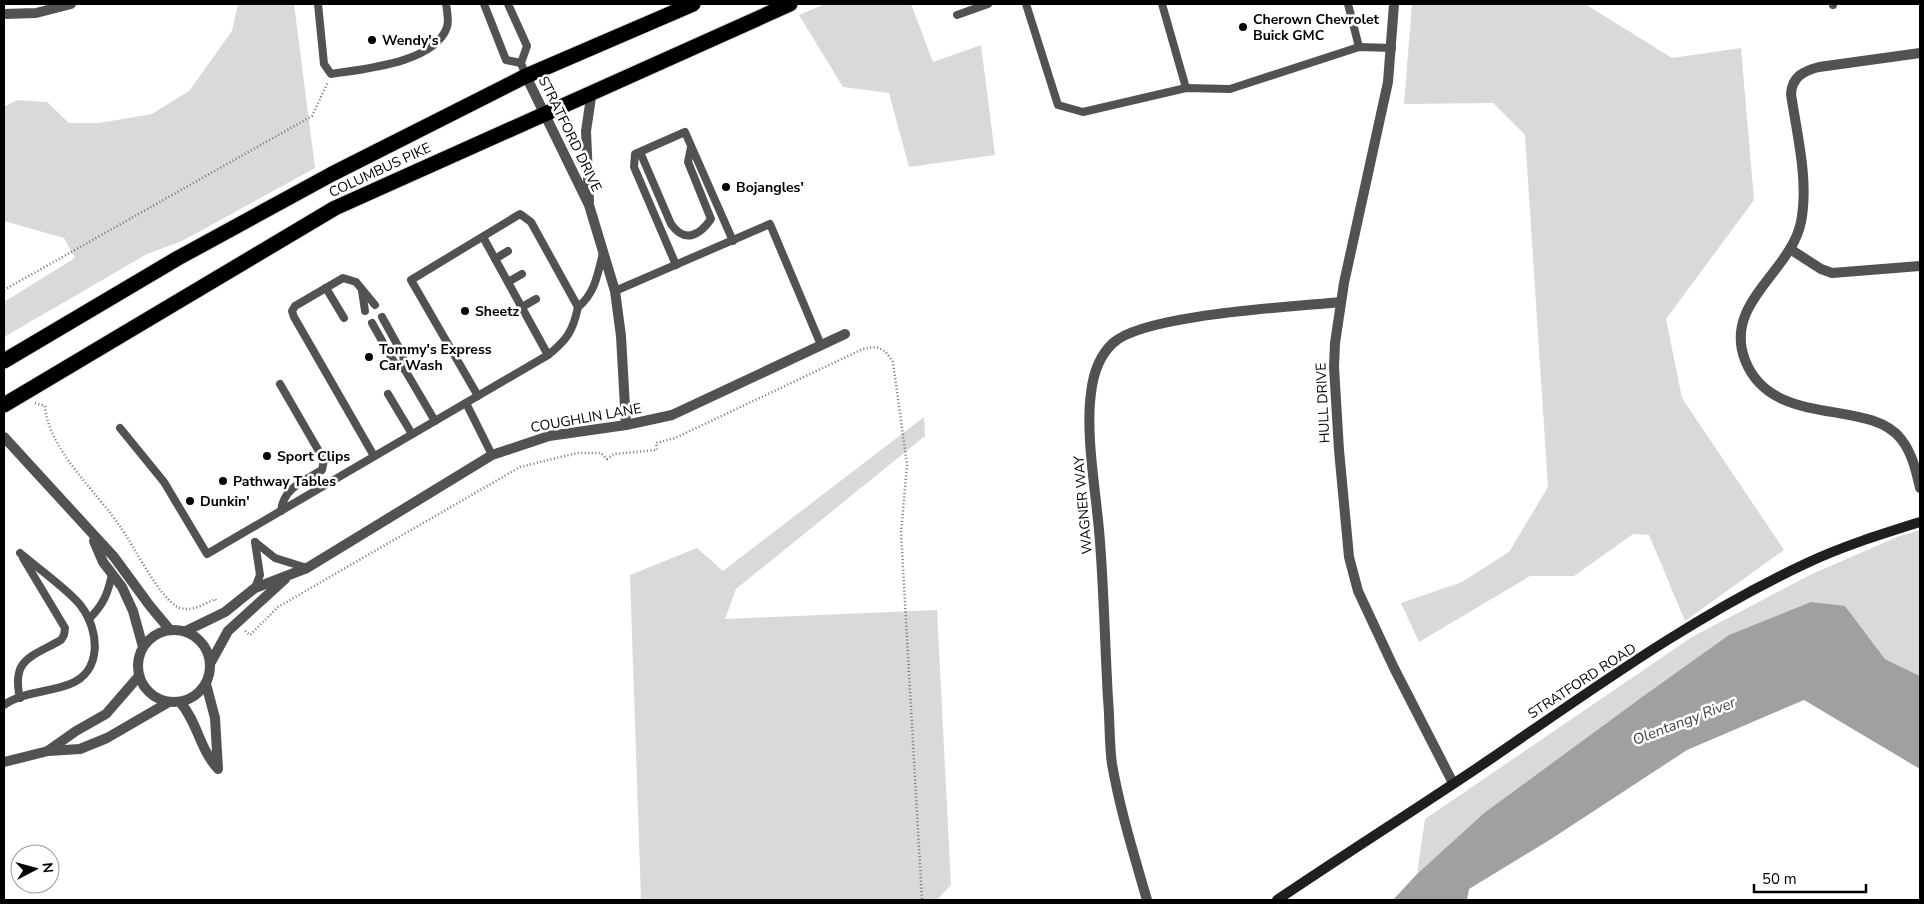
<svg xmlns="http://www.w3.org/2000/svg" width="1924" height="904" font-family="'Nunito Sans',sans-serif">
	<rect width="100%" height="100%" fill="#fff"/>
	<g fill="#d9d9d9">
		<polygon points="238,4 294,4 315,168 182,241 147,254 4,337 4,302 75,258 64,238 4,221 4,107 17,100 47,102 69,123 99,123 152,114 189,91 232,31"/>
		<polygon points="825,4 911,4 933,62 981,45 995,155 909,167 889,93 843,87 799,15"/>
		<polygon points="1412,4 1585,4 1672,58 1741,48 1754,200 1666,319 1682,398 1784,550 1685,621 1649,535 1633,534 1574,576 1530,576 1419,642 1401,603 1462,582 1509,552 1548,487 1525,135 1493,103 1404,104"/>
		<polygon points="924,417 925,436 736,589 725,619 937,610 951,885 937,900 641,900 630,575 697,548 723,571"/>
		<polygon points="1920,530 1920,676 1885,659 1845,606 1638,700 1484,813 1417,874 1425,819 1692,637 1812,574 1897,537"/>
	</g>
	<polygon fill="#a0a0a0" points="1811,602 1845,606 1885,659 1920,676 1920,769 1804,700 1687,750 1548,841 1469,889 1467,900 1393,900 1417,874 1484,813 1638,700 1729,635"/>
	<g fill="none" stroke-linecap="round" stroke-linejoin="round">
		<g stroke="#dbdbdb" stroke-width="17">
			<g id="highway">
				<polyline points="4,361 178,258 332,174 526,76 693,4"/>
				<polyline points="4,405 335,208 790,4"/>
			</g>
		</g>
		<g stroke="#747474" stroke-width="2.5" stroke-dasharray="1 2.5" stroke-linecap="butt">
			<polyline points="4,290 312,116 328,82"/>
			<path d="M35,403L45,406C48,449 96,491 119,525C135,547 155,591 176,606C187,614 205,604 215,599L217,602"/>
			<path d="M245,631L250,635L278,607L520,467L577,453H601L607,459L614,454L657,450L656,443L675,438L863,349C879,345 884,348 893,362L907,465L901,533L922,900"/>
		</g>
		<g stroke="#525252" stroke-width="8">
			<path d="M318,4L324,64L331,74C363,69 435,63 447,27C449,21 447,10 446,4"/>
			<polyline points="484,4 506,60 521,63"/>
			<polyline points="508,4 527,46 521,63 526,76"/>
			<polyline points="1026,4 1058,105 1083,112 1186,88 1230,89 1359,47 1392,48"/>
			<polyline points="1162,4 1186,88"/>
			<polyline points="1348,4 1359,47"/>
			<polyline points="1833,4 1833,5"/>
			<polyline points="957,15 988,4"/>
			<path d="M640,152L671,224C685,244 700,235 711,219L688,162L691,147"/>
			<polyline points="483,237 548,355"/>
			<polyline points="495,259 508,251"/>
			<polyline points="676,265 634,167 635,154 685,132 733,241"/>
			<polyline points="508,282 522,274"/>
			<polyline points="326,288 344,318"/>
			<polyline points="362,291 365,311"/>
			<polyline points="615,291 770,224 821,345"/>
			<polyline points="522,307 536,299"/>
			<polyline points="382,317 403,355 405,370 435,421"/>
			<polyline points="372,323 394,362 405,370"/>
			<path d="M280,384L324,460L322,470C304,481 283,488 281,511"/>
			<polyline points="388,394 412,434"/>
			<path d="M478,396L411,280L520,214L531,222L578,307C595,294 598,273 603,253"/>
			<polyline points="466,403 492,455"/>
			<path d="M120,428L164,482L207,554L548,355C567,340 573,331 578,307"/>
			<polyline points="374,456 294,317 292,311 295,306 343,278 356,282 375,305"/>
			<polyline points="255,542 275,558 307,568"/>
			<polyline points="255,542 260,575 255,588"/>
			<path d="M89,619C103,605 108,594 112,574"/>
			<path d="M20,698C11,659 31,657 61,640L64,635L65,628L23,558"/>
			<path d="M4,705C22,692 50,692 70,684C102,672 100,631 81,606C70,591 36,567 20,553"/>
		</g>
		<g stroke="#525252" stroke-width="10">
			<polyline points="1394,4 1388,82 1344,283 1335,343 1334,367 1339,450 1349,557 1358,591 1394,668 1453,783"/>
			<polyline points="4,14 36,13 71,4"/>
			<path d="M1920,53L1819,67C1803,71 1792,77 1791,94C1797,135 1809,181 1801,222C1791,272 1723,303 1745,360C1772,430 1868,397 1901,439C1912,453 1916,470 1920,488"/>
			<polyline points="526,76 589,205 615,291 621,336 626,425"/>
			<polyline points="589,201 586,131 592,91"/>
			<polyline points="1790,249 1821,269 1832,273 1920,266"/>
			<polyline points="4,437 114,557 150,606 170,630"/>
			<polyline points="94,541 103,562 122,587 133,611 143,647"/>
			<circle cx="174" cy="666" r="36"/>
			<polyline points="186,631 225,612 255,588 307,568 492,455 549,436 626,425 672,415 845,334"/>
			<polyline points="211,662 228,631 285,579"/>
			<path d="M180,702C198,723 199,748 218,769L215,718L206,684"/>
			<polyline points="49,750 76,731 106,714 139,676"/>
			<polyline points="4,762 48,751 80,749 107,738 169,702"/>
			<path d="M1147,900C1134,855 1120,810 1112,764C1109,743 1110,720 1108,699C1105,647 1104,594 1100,542C1097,497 1085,437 1091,393C1093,375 1099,356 1113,343C1144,314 1294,307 1341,302"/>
		</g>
		<path stroke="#1f1f1f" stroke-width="10" d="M1277,900C1348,852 1421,806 1492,758C1593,689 1695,615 1807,563C1843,546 1882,534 1920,522"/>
		<use href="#highway" stroke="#000" stroke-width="15"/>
	</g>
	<g fill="#000" stroke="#fff" stroke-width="2">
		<circle cx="1243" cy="27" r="5"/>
		<circle cx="372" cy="40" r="5"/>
		<circle cx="726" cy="187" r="5"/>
		<circle cx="465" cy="311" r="5"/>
		<circle cx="369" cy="357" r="5"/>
		<circle cx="267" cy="456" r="5"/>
		<circle cx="223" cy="481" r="5"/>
		<circle cx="190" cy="501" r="5"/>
	</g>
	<g text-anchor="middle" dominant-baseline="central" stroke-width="5" stroke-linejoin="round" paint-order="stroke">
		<g font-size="14" font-weight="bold" fill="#000" stroke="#fff" text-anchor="start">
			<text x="1253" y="19">Cherown Chevrolet<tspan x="1253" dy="16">Buick GMC</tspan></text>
			<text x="382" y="40">Wendy's</text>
			<text x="736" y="187">Bojangles'</text>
			<text x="475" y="311">Sheetz</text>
			<text x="379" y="349">Tommy's Express<tspan x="379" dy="16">Car Wash</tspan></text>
			<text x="277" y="456">Sport Clips</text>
			<text x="233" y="481">Pathway Tables</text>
			<text x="200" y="501">Dunkin'</text>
		</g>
		<g font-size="14" fill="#000" stroke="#fff">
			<text transform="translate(570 134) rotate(64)">STRATFORD DRIVE</text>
			<text transform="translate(380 170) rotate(-25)">COLUMBUS PIKE</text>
			<text transform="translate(1323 403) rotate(-93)">HULL DRIVE</text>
			<text transform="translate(586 418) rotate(-10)">COUGHLIN LANE</text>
			<text transform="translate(1083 505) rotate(-95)">WAGNER WAY</text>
			<text transform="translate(1582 681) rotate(-33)">STRATFORD ROAD</text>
		</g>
		<g font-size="15" font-style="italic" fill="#414141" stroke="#fff">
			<text transform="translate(1684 721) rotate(-21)">Olentangy River</text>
		</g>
	</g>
	<rect width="1924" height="904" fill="none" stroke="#000000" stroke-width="10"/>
	<g transform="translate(35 869) rotate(84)"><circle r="24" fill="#ffffff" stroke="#999999"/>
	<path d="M0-4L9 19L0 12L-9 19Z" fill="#000000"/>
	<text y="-8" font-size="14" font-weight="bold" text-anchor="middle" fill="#000000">N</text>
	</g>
	<path d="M1754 884v8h112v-8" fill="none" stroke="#000000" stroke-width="2.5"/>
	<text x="1762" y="884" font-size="15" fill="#000000" stroke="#ffffff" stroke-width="4" paint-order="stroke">50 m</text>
</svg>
